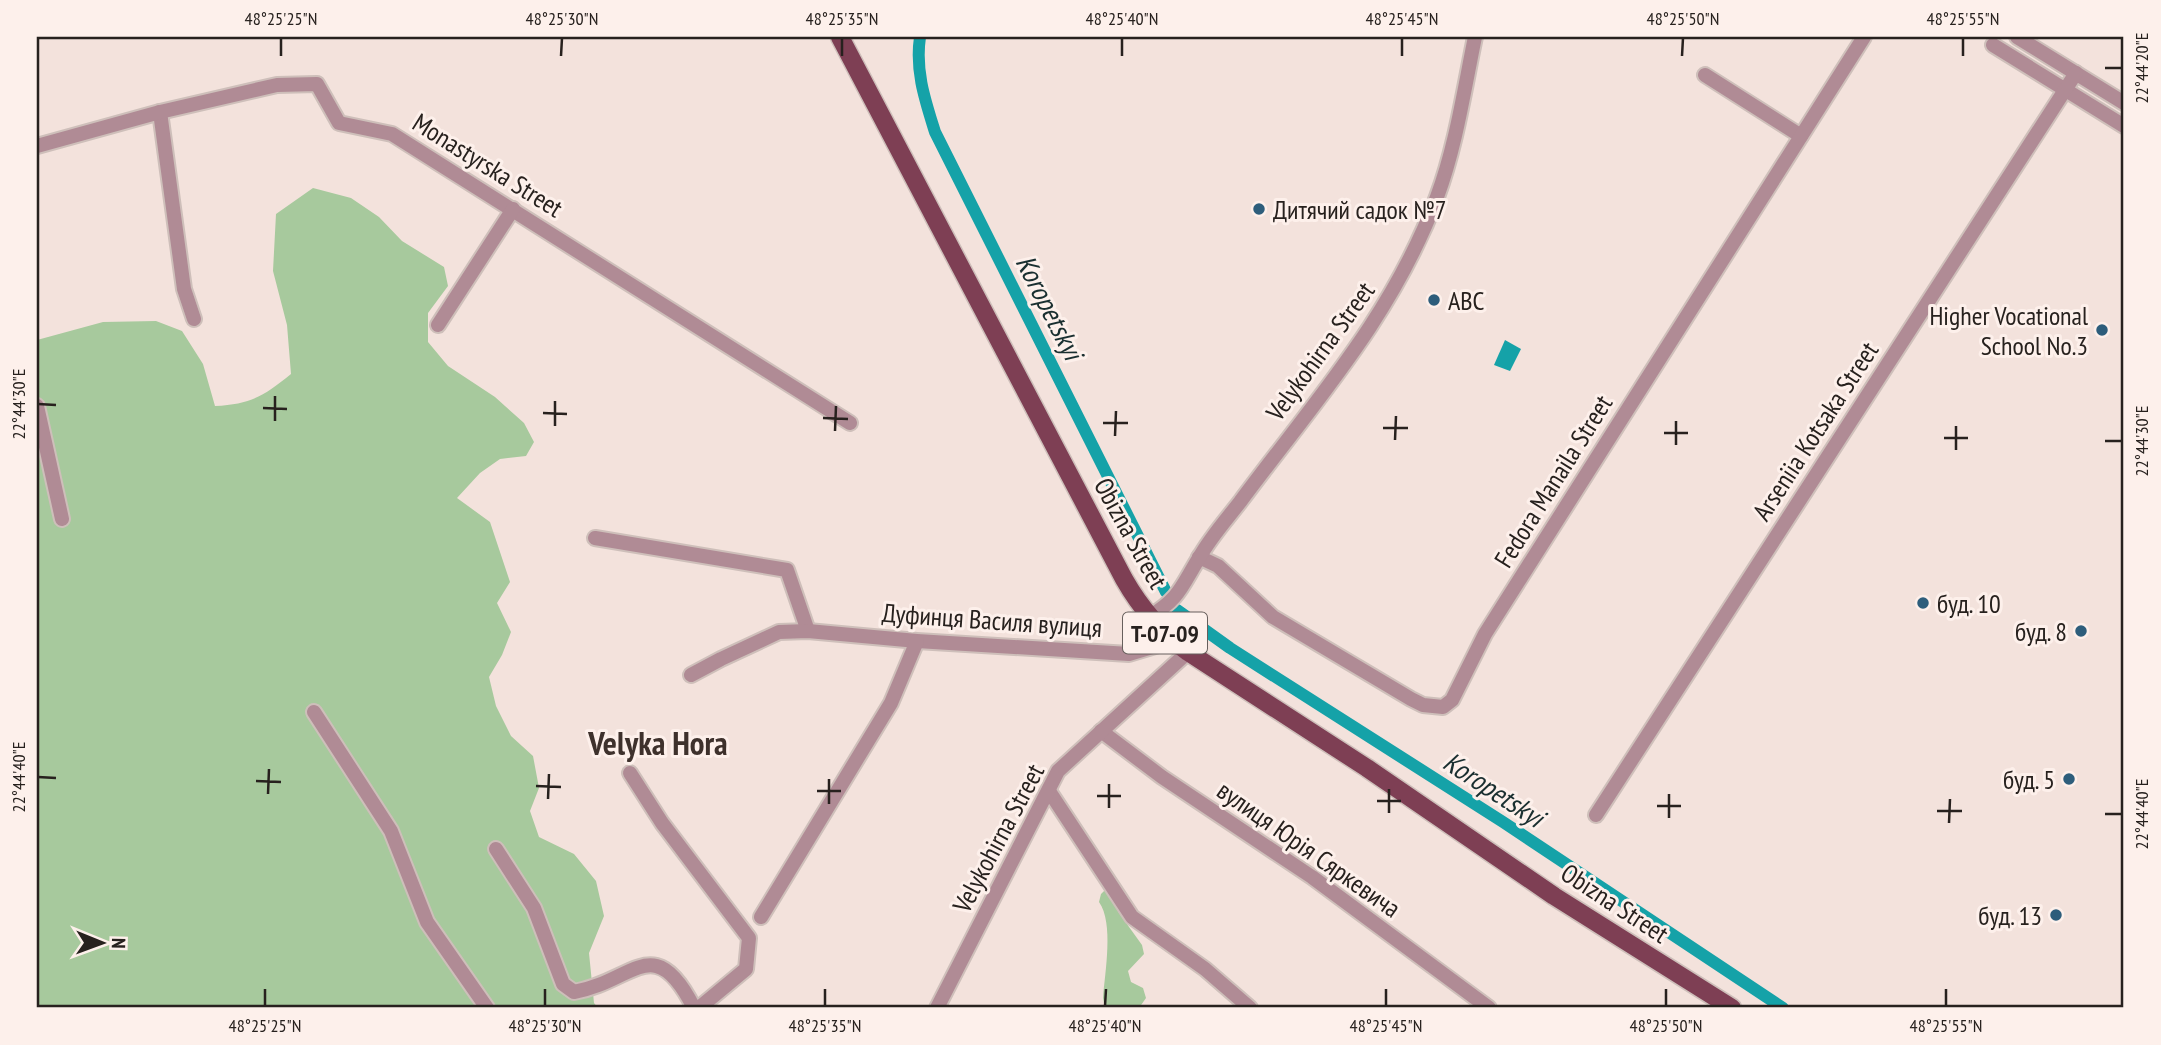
<svg xmlns="http://www.w3.org/2000/svg" width="2161" height="1045" font-family="'PT Sans Narrow',sans-serif">
	<rect width="100%" height="100%" fill="#f3e2dc"/>
	<g fill="#a7c99d">
		<path d="M313,188L351,198L379,217L402,241L444,267L448,286L428,313V342L448,366L495,397L524,423L534,442L526,456L500,459L480,473L457,498L490,522L510,582L497,603L511,632L502,655L489,677L496,706L511,736L533,756L539,788L530,811L539,837L574,854L596,881L604,916L589,953L594,1003L598,1008H37V340L103,322L156,321L182,331L203,364L215,406C251,404 264,396 291,374L287,325L273,271L276,214Z"/>
		<path d="M1107,888L1119,913L1142,945L1144,954L1128,971L1131,982L1143,988L1146,998L1139,1008H1105L1103,998C1105,972 1114,923 1099,902L1101,894Z"/>
	</g>
	<polygon fill="#15a2a8" points="1505,340 1521,349 1510,371 1494,365"/>
	<g fill="none" stroke-linecap="round" stroke-linejoin="round">
		<g stroke="#15a2a8" stroke-width="12">
			<path d="M920,37C915,71 925,100 935,132L1166,592"/>
			<polyline points="1177,610 1230,648 1503,822 1783,1008"/>
		</g>
		<g stroke="#cebfba" stroke-width="18">
			<g id="street">
				<polyline points="2017,37 2124,103"/>
				<polyline points="1993,45 2124,126"/>
				<polyline points="1705,75 1801,136"/>
				<polyline points="160,112 184,289 194,319"/>
				<polyline points="37,146 160,112 277,85 317,84 339,123 392,134 850,423"/>
				<polyline points="438,325 513,209"/>
				<polyline points="37,406 62,519"/>
				<polyline points="595,538 787,570 808,631"/>
				<polyline points="1199,557 1218,566 1273,617 1411,699 1423,705 1443,707 1452,700 1485,634 1864,37"/>
				<path d="M1149,617C1180,598 1181,587 1199,558C1210,538 1226,520 1240,502C1315,401 1392,317 1437,197C1456,146 1464,90 1475,37"/>
				<polyline points="691,675 721,659 779,632 808,631 917,641 1129,654 1159,645 1169,637"/>
				<polyline points="314,712 391,831 427,922 487,1008"/>
				<polyline points="1101,731 1162,777 1312,877 1489,1008"/>
				<polyline points="630,773 662,823 749,938 746,969 699,1008"/>
				<polyline points="1049,791 1132,917 1205,969 1250,1008"/>
				<polyline points="1596,815 2076,73"/>
				<path d="M496,849L534,908L563,984L574,992C633,982 654,929 694,1008"/>
				<polyline points="761,917 891,703 917,641"/>
				<polyline points="937,1008 1058,771 1188,652"/>
			</g>
		</g>
		<g stroke="#cebfba" stroke-width="21">
			<path id="primary" d="M840,37L1124,579C1141,609 1161,632 1188,652L1367,768L1554,896L1732,1008"/>
		</g>
		<use href="#street" stroke="#b08b95" stroke-width="14"/>
		<use href="#primary" stroke="#7e3f54" stroke-width="18"/>
	</g>
	<path fill="none" stroke="#27211e" stroke-width="2.5" d="M281,56V38M561,56L562,38M842,56V38M1122,56V38M1402,56V38M1682,56L1683,38M1963,56V38M2105,68H2122M38,404L56,405M263,408L287,409M543,413L567,414M823,418L848,419M275,421V396M1103,423H1128M555,426V401M1383,428H1408M835,431L836,406M1664,433H1688M1115,436L1116,411M1944,438H1968M1395,440L1396,416M2105,441H2122M1676,445V421M1956,450V426M38,777L56,778M256,781L281,782M536,786L561,787M817,791H841M268,794L269,769M1097,796H1121M548,799L549,774M1377,801H1401M829,804V779M1657,806H1681M1109,808V784M1937,811H1962M1389,813V789M2105,814H2122M1669,818V794M1949,823L1950,799M265,1006V989M545,1006V989M825,1006V989M1105,1006L1106,989M1386,1006V989M1666,1006V989M1946,1006V989"/>
	<g fill="#2d5d7b" stroke="#fdf0eb" stroke-width="2.5">
		<circle cx="1259" cy="209" r="7"/>
		<circle cx="1434" cy="300" r="7"/>
		<circle cx="2102" cy="330" r="7"/>
		<circle cx="1923" cy="603" r="7"/>
		<circle cx="2081" cy="631" r="7"/>
		<circle cx="2069" cy="779" r="7"/>
		<circle cx="2056" cy="915" r="7"/>
	</g>
	<g text-anchor="middle" dominant-baseline="central" stroke-width="6" stroke-linejoin="round" paint-order="stroke">
		<rect fill="#fdf0eb" stroke="#675f5c" stroke-width="2" x="1123" y="612.5" width="84" height="41" rx="5"/>
		<g font-size="24" font-weight="bold" fill="#27211e">
			<text x="1165" y="633">Т-07-09</text>
		</g>
		<g font-size="26" fill="#27211e" stroke="#fdf0eb">
			<text transform="translate(488 165) rotate(32)">Monastyrska Street</text>
			<text transform="translate(1320 351) rotate(-54)">Velykohirna Street</text>
			<text transform="translate(1815 431) rotate(-57)">Arseniia Kotsaka Street</text>
			<text transform="translate(1553 481) rotate(-58)">Fedora Manaila Street</text>
			<text transform="translate(1131 533) rotate(61)">Obizna Street</text>
			<text transform="translate(992 620) rotate(4)">Дуфинця Василя вулиця</text>
			<text transform="translate(998 838) rotate(-62)">Velykohirna Street</text>
			<text transform="translate(1309 849) rotate(35)">вулиця Юрія Сяркевича</text>
			<text transform="translate(1615 903) rotate(33)">Obizna Street</text>
		</g>
		<g font-size="26" fill="#27211e" stroke="#fdf0eb" text-anchor="end">
			<text x="1273" y="209" text-anchor="start">Дитячий садок №7</text>
			<text x="1448" y="300" text-anchor="start">АВС</text>
			<text x="2088" y="315">Higher Vocational<tspan x="2088" dy="30">School No.3</tspan></text>
			<text x="1937" y="603" text-anchor="start">буд. 10</text>
			<text x="2067" y="631">буд. 8</text>
			<text x="2055" y="779">буд. 5</text>
			<text x="2042" y="915">буд. 13</text>
		</g>
		<g font-size="28" font-style="italic" fill="#1a2f30" stroke="#fdf0eb">
			<text transform="translate(1050 307) rotate(63)">Koropetskyi</text>
			<text transform="translate(1494 789) rotate(33)">Koropetskyi</text>
		</g>
		<g font-size="33" font-weight="bold" fill="#3e312c" stroke="#fdf0eb">
			<text x="658" y="742">Velyka Hora</text>
		</g>
	</g>
	<rect width="2161" height="1045" fill="none" stroke="#fdf0eb" stroke-width="77"/>
	<g transform="translate(102 943) rotate(91)" stroke="#fdf0eb" stroke-width="5" paint-order="stroke">
	<path d="M0-5L12 26L0 18L-12 26Z" fill="#27211e"/>
	<text y="-10" font-size="19" font-weight="bold" text-anchor="middle" fill="#27211e">N</text>
	</g>
	<rect x="38" y="38" width="2084" height="968" fill="none" stroke="#27211e" stroke-width="2.5"/>
	<g font-size="18" text-anchor="middle" fill="#27211e">
		<text x="281" y="25">48°25'25"N</text>
		<text x="562" y="25">48°25'30"N</text>
		<text x="842" y="25">48°25'35"N</text>
		<text x="1122" y="25">48°25'40"N</text>
		<text x="1402" y="25">48°25'45"N</text>
		<text x="1683" y="25">48°25'50"N</text>
		<text x="1963" y="25">48°25'55"N</text>
		<text transform="translate(2142 68) rotate(-90)" y="6">22°44'20"E</text>
		<text transform="translate(19 404) rotate(-90)" y="6">22°44'30"E</text>
		<text transform="translate(2142 441) rotate(-90)" y="6">22°44'30"E</text>
		<text transform="translate(19 777) rotate(-90)" y="6">22°44'40"E</text>
		<text transform="translate(2142 814) rotate(-90)" y="6">22°44'40"E</text>
		<text x="265" y="1032">48°25'25"N</text>
		<text x="545" y="1032">48°25'30"N</text>
		<text x="825" y="1032">48°25'35"N</text>
		<text x="1105" y="1032">48°25'40"N</text>
		<text x="1386" y="1032">48°25'45"N</text>
		<text x="1666" y="1032">48°25'50"N</text>
		<text x="1946" y="1032">48°25'55"N</text>
	</g>
</svg>
